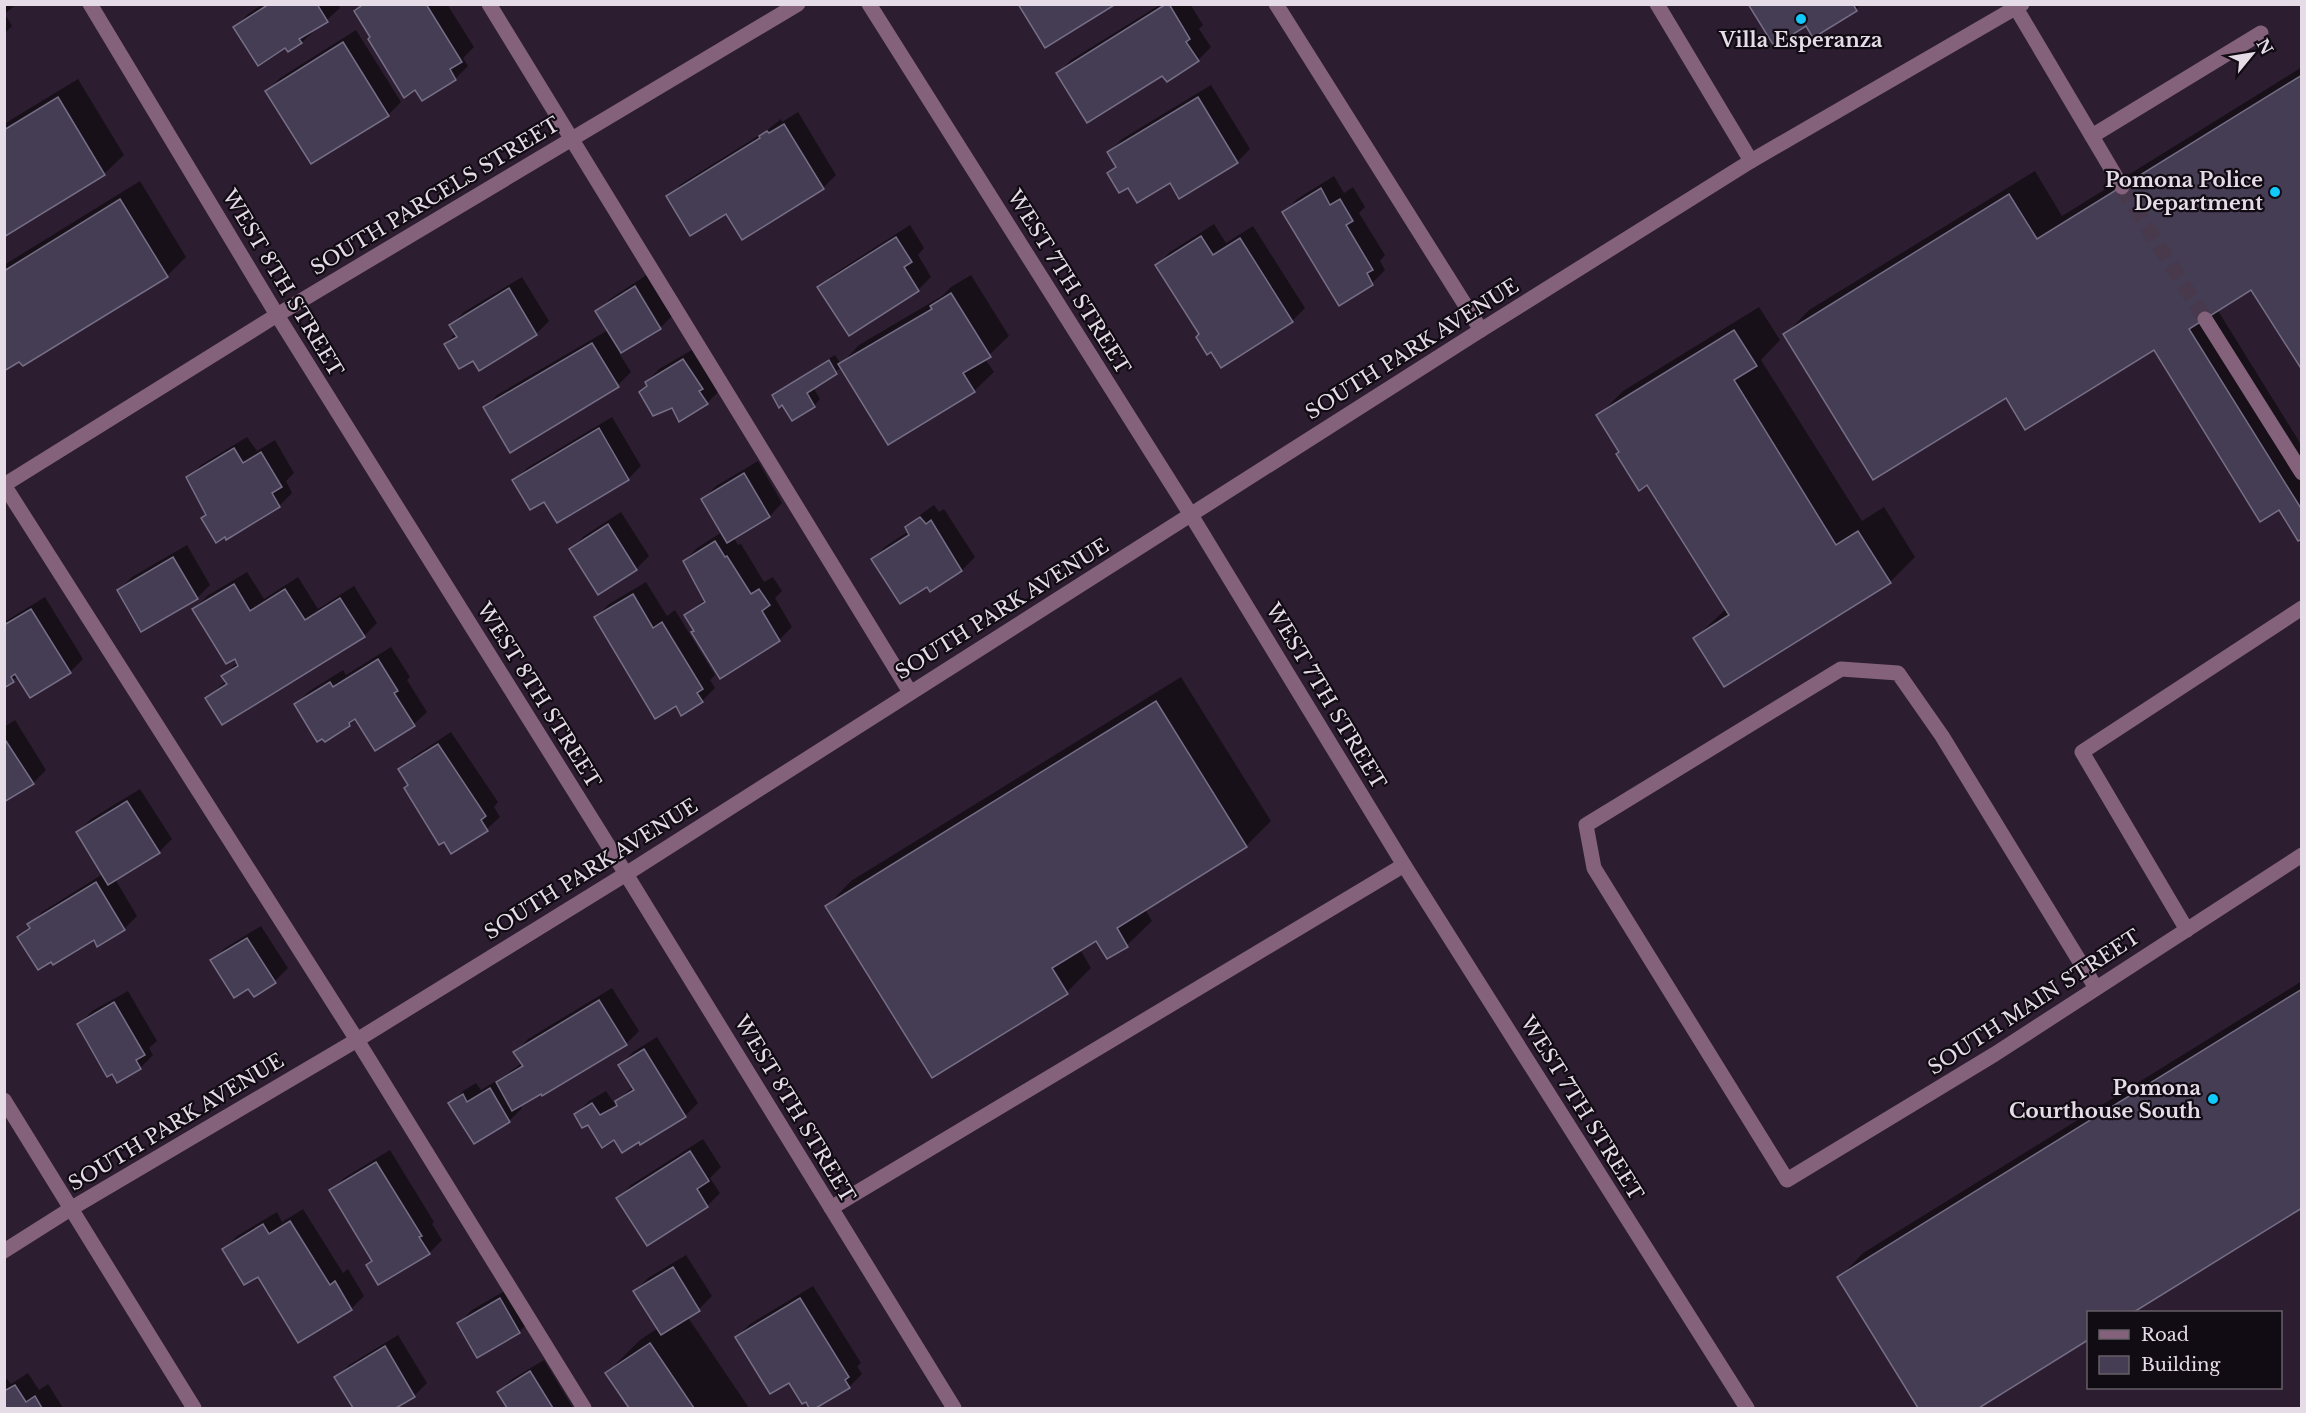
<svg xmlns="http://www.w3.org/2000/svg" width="2306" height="1413" font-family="'Libre Baskerville',serif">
	<rect width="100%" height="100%" fill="#2c1e30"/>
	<g fill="#0007">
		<polygon points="4,4 14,6 5,14 12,26 4,34"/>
		<polygon points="263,4 338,4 340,8 302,42 289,50 286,46 235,27 248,14"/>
		<polygon points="362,4 447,4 474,47 463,58 468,66 455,79 416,88 372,37 356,11"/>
		<polygon points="1161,4 1190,4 1203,25 1199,29 1211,47 1198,60 1058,73 1071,60"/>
		<polygon points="1750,4 1861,4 1856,10 1807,24"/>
		<polygon points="356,30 401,102 388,115 267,91 280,78"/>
		<polygon points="2302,67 2302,367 2252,288 2217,309 2302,446 2302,537 2154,348 2006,396 1785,335 1809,310 2035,171 2062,216"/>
		<polygon points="78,79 124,155 104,174 4,236 4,124"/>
		<polygon points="1211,85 1250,149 1237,162 1170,181 1129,186 1109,173 1116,165 1109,152 1122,139"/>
		<polygon points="798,112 836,175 823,188 742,237 727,212 668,197 681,184 766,131 781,119 782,122"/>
		<polygon points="1334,176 1344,193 1353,187 1365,207 1359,213 1385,255 1380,261 1385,270 1372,283 1339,304 1284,212 1297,199"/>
		<polygon points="140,181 186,257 167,276 4,369 4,265"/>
		<polygon points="1214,224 1226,243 1253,226 1305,308 1292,321 1221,366 1157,265 1170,252"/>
		<polygon points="910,225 924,248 918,255 931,277 918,290 849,334 819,288 832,275"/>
		<polygon points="648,274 673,315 660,328 619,353 631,372 618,385 484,408 497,395 608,330 597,312 610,299"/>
		<polygon points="971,275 1009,336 985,359 994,372 974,391 842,367 813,387 820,399 814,406 782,403 774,396 780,390 835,355 841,364 859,345 942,296 951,287"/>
		<polygon points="522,277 549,321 536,334 473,359 445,344 456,333 451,325 464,312"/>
		<polygon points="1759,307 1780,340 1761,360 1862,521 1884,507 1915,557 1890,582 1695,638 1726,609 1648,483 1621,452 1598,416 1623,391"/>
		<polygon points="697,347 720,390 707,403 641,392 648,385 646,382 659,369"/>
		<polygon points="612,417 641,466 628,479 557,521 544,500 514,481 527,468"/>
		<polygon points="247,437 257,451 275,440 294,473 286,481 292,493 279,506 203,518 207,514 188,478 201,465"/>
		<polygon points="758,461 782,503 770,516 734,538 738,545 741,544 764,582 773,577 782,591 775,598 792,627 779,640 695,630 686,615 705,599 684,561 697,548 722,532 703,499 716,486"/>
		<polygon points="934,505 939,512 944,509 975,557 962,570 931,589 928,585 873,559 886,546 909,531 907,528 920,515"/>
		<polygon points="621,512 649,556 636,569 571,549 584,536"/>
		<polygon points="187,545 210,585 197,598 119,590 132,577"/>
		<polygon points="247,572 264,599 298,577 318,609 354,586 377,623 364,636 207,698 226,681 223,676 238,662 194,609 207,596"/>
		<polygon points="646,582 667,616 675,610 715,675 710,680 715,688 702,701 676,704 596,617 609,604"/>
		<polygon points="45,597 83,659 70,672 18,676 4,686 4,622"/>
		<polygon points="391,647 410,677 407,680 427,712 414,724 356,718 349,725 295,705 308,692 343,670 346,675"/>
		<polygon points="1181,677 1271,821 1246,846 1145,909 1152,921 1127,945 1108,957 1097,939 1080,949 1091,968 1067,992 827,906 851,881"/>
		<polygon points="15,720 46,770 33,783 4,801 4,727"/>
		<polygon points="451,732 498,802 494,807 500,817 487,829 452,852 400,770 413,757"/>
		<polygon points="140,789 172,839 159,852 115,879 137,916 124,929 98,945 94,938 19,937 42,912 103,874 78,832 91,819"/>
		<polygon points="261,926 288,968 275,981 249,987 212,961 225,948"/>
		<polygon points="2302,981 2302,1207 2131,1312 2088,1312 2088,1339 1976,1408 1920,1408 1839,1278 1863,1253"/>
		<polygon points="612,988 639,1031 626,1044 520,1105 522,1108 509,1121 474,1142 450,1104 463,1091 476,1083 481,1090 504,1076 522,1063 515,1052 528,1039"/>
		<polygon points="128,991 157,1041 149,1048 153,1055 140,1068 79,1024 92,1011"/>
		<polygon points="657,1037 698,1103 685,1116 639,1140 614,1138 576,1114 589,1101 606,1091 614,1103 633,1087 620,1065 633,1052"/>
		<polygon points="703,1139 721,1167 710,1178 720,1193 707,1206 618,1198 631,1185"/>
		<polygon points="390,1150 434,1222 432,1224 442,1240 429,1253 368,1265 373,1260 331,1191 344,1178"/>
		<polygon points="303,1209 343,1273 348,1269 364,1296 351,1309 298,1341 258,1275 224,1249 237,1236 277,1212 282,1222"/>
		<polygon points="686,1255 712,1296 699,1309 687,1316 749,1408 631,1408 607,1373 640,1340 658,1328 635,1291 648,1278"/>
		<polygon points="513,1286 532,1319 519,1332 459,1323 472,1310"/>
		<polygon points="813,1286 861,1363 857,1366 862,1374 849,1387 811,1408 790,1381 737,1337 750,1324"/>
		<polygon points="398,1335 427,1383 414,1396 393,1408 355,1408 336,1377 349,1365"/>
		<polygon points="544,1360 573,1408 509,1408 499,1392 512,1379"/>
		<polygon points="28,1373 39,1390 48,1384 63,1408 4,1408 4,1381 7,1379 11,1384"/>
	</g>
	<g fill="#443d53" stroke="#756e86" stroke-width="1.5">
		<polygon points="269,4 317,4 328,22 299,39 302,43 288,52 285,48 258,66 233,27"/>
		<polygon points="364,4 426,4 462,62 450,69 456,80 422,101 415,90 404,98 368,39 370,37 354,11"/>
		<polygon points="1018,4 1116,4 1045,48"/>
		<polygon points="1166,4 1169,4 1190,39 1186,42 1199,61 1167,82 1162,76 1087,123 1056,73"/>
		<polygon points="1748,4 1853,4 1857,11 1813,38 1806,26 1774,46"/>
		<polygon points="343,42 389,116 311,164 265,91"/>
		<polygon points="2302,75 2302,370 2251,290 2189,329 2302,510 2302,539 2298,541 2279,510 2260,522 2154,350 2025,430 2006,398 1873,480 1783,334 2009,194 2037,239"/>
		<polygon points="58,97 105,175 4,237 4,130"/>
		<polygon points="1198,97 1238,163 1179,199 1170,183 1137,203 1128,188 1119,193 1107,173 1116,167 1107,152"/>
		<polygon points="784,124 824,189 742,240 726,214 690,236 666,196 760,138 759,136 767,131 769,133"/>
		<polygon points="1321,188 1330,205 1340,199 1353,221 1346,225 1373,270 1367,273 1373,285 1339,306 1282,212"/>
		<polygon points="120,199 168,277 23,366 19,362 4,371 4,271"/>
		<polygon points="1201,236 1213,255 1240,238 1293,322 1221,368 1211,352 1207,355 1196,337 1199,334 1155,265"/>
		<polygon points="896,237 912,262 904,267 919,291 849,336 817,287"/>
		<polygon points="635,286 661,329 621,353 595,311"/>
		<polygon points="509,288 537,335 479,371 473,361 459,369 444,344 457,337 449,325"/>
		<polygon points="951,293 991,357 963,373 975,392 888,445 838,364 932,309 930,306"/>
		<polygon points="1734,330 1757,366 1734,380 1836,545 1858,531 1891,583 1724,687 1693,638 1729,615 1647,485 1639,491 1616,454 1619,452 1596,415"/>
		<polygon points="592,343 619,387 510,453 483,407"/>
		<polygon points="683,359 703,389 699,391 708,404 679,422 672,408 653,416 639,392 647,386 645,382"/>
		<polygon points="829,360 837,374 807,393 815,407 792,421 782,405 779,408 772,395"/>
		<polygon points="599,428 629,480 557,523 544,502 530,510 512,480"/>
		<polygon points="234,448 243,463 261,452 282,487 272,493 280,507 226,540 225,537 216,543 201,518 206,515 186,477"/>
		<polygon points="744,473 770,517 727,543 701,499"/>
		<polygon points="920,517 926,524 931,520 962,571 930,592 927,587 900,604 871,559 909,535 905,527"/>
		<polygon points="608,524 637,570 598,595 569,549"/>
		<polygon points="715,541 725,557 727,556 751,594 759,589 770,605 762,611 780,641 720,679 691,632 694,631 684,615 705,602 683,561"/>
		<polygon points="173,557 198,599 141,632 117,590"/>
		<polygon points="234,584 250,611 285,589 305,620 340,598 365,637 222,725 205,698 227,684 221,676 238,666 235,659 226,664 192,609"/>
		<polygon points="633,594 653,628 662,622 703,689 697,693 703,702 681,716 676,706 655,719 594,617"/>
		<polygon points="31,609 71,673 30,698 15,674 11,677 14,682 4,688 4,625"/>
		<polygon points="378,659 398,691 394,693 415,726 375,751 355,719 349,723 350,726 325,742 322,739 317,742 294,704 330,682 333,687"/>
		<polygon points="1156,701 1247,847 1117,928 1128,947 1107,959 1096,941 1052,968 1068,994 932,1078 825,906"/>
		<polygon points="4,738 34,784 4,802"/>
		<polygon points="438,744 486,816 481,820 488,831 451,854 444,842 439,845 404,788 408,785 398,769"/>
		<polygon points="127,801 160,853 108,885 76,832"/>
		<polygon points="96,882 125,930 97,947 94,940 53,965 51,962 38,970 17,937 30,928 27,924"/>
		<polygon points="247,938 276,983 254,997 248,989 234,998 210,960"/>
		<polygon points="2302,989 2302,1208 2134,1312 2088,1312 2088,1340 1979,1408 1918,1408 1837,1277"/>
		<polygon points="599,1000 627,1045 542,1096 541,1094 512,1111 496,1082 523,1066 513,1052"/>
		<polygon points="114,1002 145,1055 136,1060 141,1069 117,1083 112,1074 107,1077 77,1024"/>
		<polygon points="644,1049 686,1117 640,1145 639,1142 622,1153 614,1140 602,1148 588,1125 582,1128 574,1114 592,1103 600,1115 617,1106 615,1101 634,1090 618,1065"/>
		<polygon points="490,1088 510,1122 474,1144 448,1103 463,1094 467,1102"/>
		<polygon points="690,1151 709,1181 697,1189 708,1207 647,1246 616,1198"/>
		<polygon points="376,1162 422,1236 419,1237 430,1254 378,1285 366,1265 372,1261 329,1190"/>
		<polygon points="290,1221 330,1285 335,1281 352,1310 298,1343 258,1277 244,1285 222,1249 263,1224 269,1234"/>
		<polygon points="673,1267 700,1311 661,1335 633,1291"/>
		<polygon points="500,1298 520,1333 477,1358 457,1323"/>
		<polygon points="800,1298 849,1377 845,1380 850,1388 816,1408 809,1408 806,1402 802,1404 789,1383 770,1394 735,1337"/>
		<polygon points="650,1343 694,1408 629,1408 605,1373"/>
		<polygon points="385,1346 415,1397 396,1408 353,1408 334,1377"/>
		<polygon points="530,1371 553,1408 507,1408 497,1392"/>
		<polygon points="15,1385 26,1402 35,1396 42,1408 4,1408 4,1391"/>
	</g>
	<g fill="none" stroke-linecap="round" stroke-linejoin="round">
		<polyline stroke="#483a4c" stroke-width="15" stroke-dasharray="15 8" stroke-linecap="butt" points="2122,187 2205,319"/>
		<g stroke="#84627b" stroke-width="15">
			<polyline points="90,4 277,315 626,874 954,1408"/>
			<polyline points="489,4 910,692"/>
			<polyline points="869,4 1191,515 1404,865 1747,1408"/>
			<polyline points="1276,4 1481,330"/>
			<polyline points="1657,4 1751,161"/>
			<polyline points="2016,8 2122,187"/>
			<polyline points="2092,136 2261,33"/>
			<polyline points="2205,319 2302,473"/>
			<polyline points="4,485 357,1040 584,1408"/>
			<polyline points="4,485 277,315 798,4"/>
			<polyline points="2187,930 2082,752 2302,608"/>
			<polyline points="2096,988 1942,736 1898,673 1841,669 1586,825 1594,868 1787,1180 1995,1054 2302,855"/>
			<polyline points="4,1100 194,1408"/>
			<polyline points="831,1208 1404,865"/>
			<polyline points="4,1251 72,1208 357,1040 626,874 1481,330 1751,161 2022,4"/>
		</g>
	</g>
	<g fill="#11cafb" stroke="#110b13" stroke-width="2">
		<circle cx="1801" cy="19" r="6"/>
		<circle cx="2275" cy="192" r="6"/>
		<circle cx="2213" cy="1099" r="6"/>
	</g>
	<g text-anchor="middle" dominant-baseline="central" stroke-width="4.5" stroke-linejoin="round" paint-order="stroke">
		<g font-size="20" font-weight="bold" fill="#e5dce8" stroke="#110b13" text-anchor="end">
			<text x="1801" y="40" text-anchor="middle">Villa Esperanza</text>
			<text x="2263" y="180">Pomona Police<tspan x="2263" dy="23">Department</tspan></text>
			<text x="2201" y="1088">Pomona<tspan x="2201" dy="23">Courthouse South</tspan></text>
		</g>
		<g font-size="20" fill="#e5dce8" stroke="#110b13">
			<text transform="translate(435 196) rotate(-31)">SOUTH PARCELS STREET</text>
			<text transform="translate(1069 282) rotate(58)">WEST 7TH STREET</text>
			<text transform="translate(283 283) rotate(59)">WEST 8TH STREET</text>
			<text transform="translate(1412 349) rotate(-32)">SOUTH PARK AVENUE</text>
			<text transform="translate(1002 609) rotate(-32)">SOUTH PARK AVENUE</text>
			<text transform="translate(539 695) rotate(58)">WEST 8TH STREET</text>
			<text transform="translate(1326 696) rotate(59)">WEST 7TH STREET</text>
			<text transform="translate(591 869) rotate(-32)">SOUTH PARK AVENUE</text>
			<text transform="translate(2034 1002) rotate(-33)">SOUTH MAIN STREET</text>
			<text transform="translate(1582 1108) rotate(58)">WEST 7TH STREET</text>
			<text transform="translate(795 1109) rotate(59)">WEST 8TH STREET</text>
			<text transform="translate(176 1122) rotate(-31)">SOUTH PARK AVENUE</text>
		</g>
	</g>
	<rect width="2306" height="1413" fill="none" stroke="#e5dce8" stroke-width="12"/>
	<rect x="2087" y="1311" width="195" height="78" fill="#110b13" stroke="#665f68" stroke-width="1.5"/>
	<rect x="2099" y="1330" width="30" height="9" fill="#84627b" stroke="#665f68" stroke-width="1.5"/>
	<text x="2141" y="1341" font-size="18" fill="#e5dce8">Road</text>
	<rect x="2099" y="1356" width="30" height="18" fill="#443d53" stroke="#665f68" stroke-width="1.5"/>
	<text x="2141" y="1371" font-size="18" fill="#e5dce8">Building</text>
	<g transform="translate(2252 54) rotate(60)" stroke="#110b13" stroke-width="4.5" paint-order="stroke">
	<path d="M0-4.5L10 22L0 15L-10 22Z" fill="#e5dce8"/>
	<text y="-9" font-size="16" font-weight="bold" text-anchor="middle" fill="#e5dce8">N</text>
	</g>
</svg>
